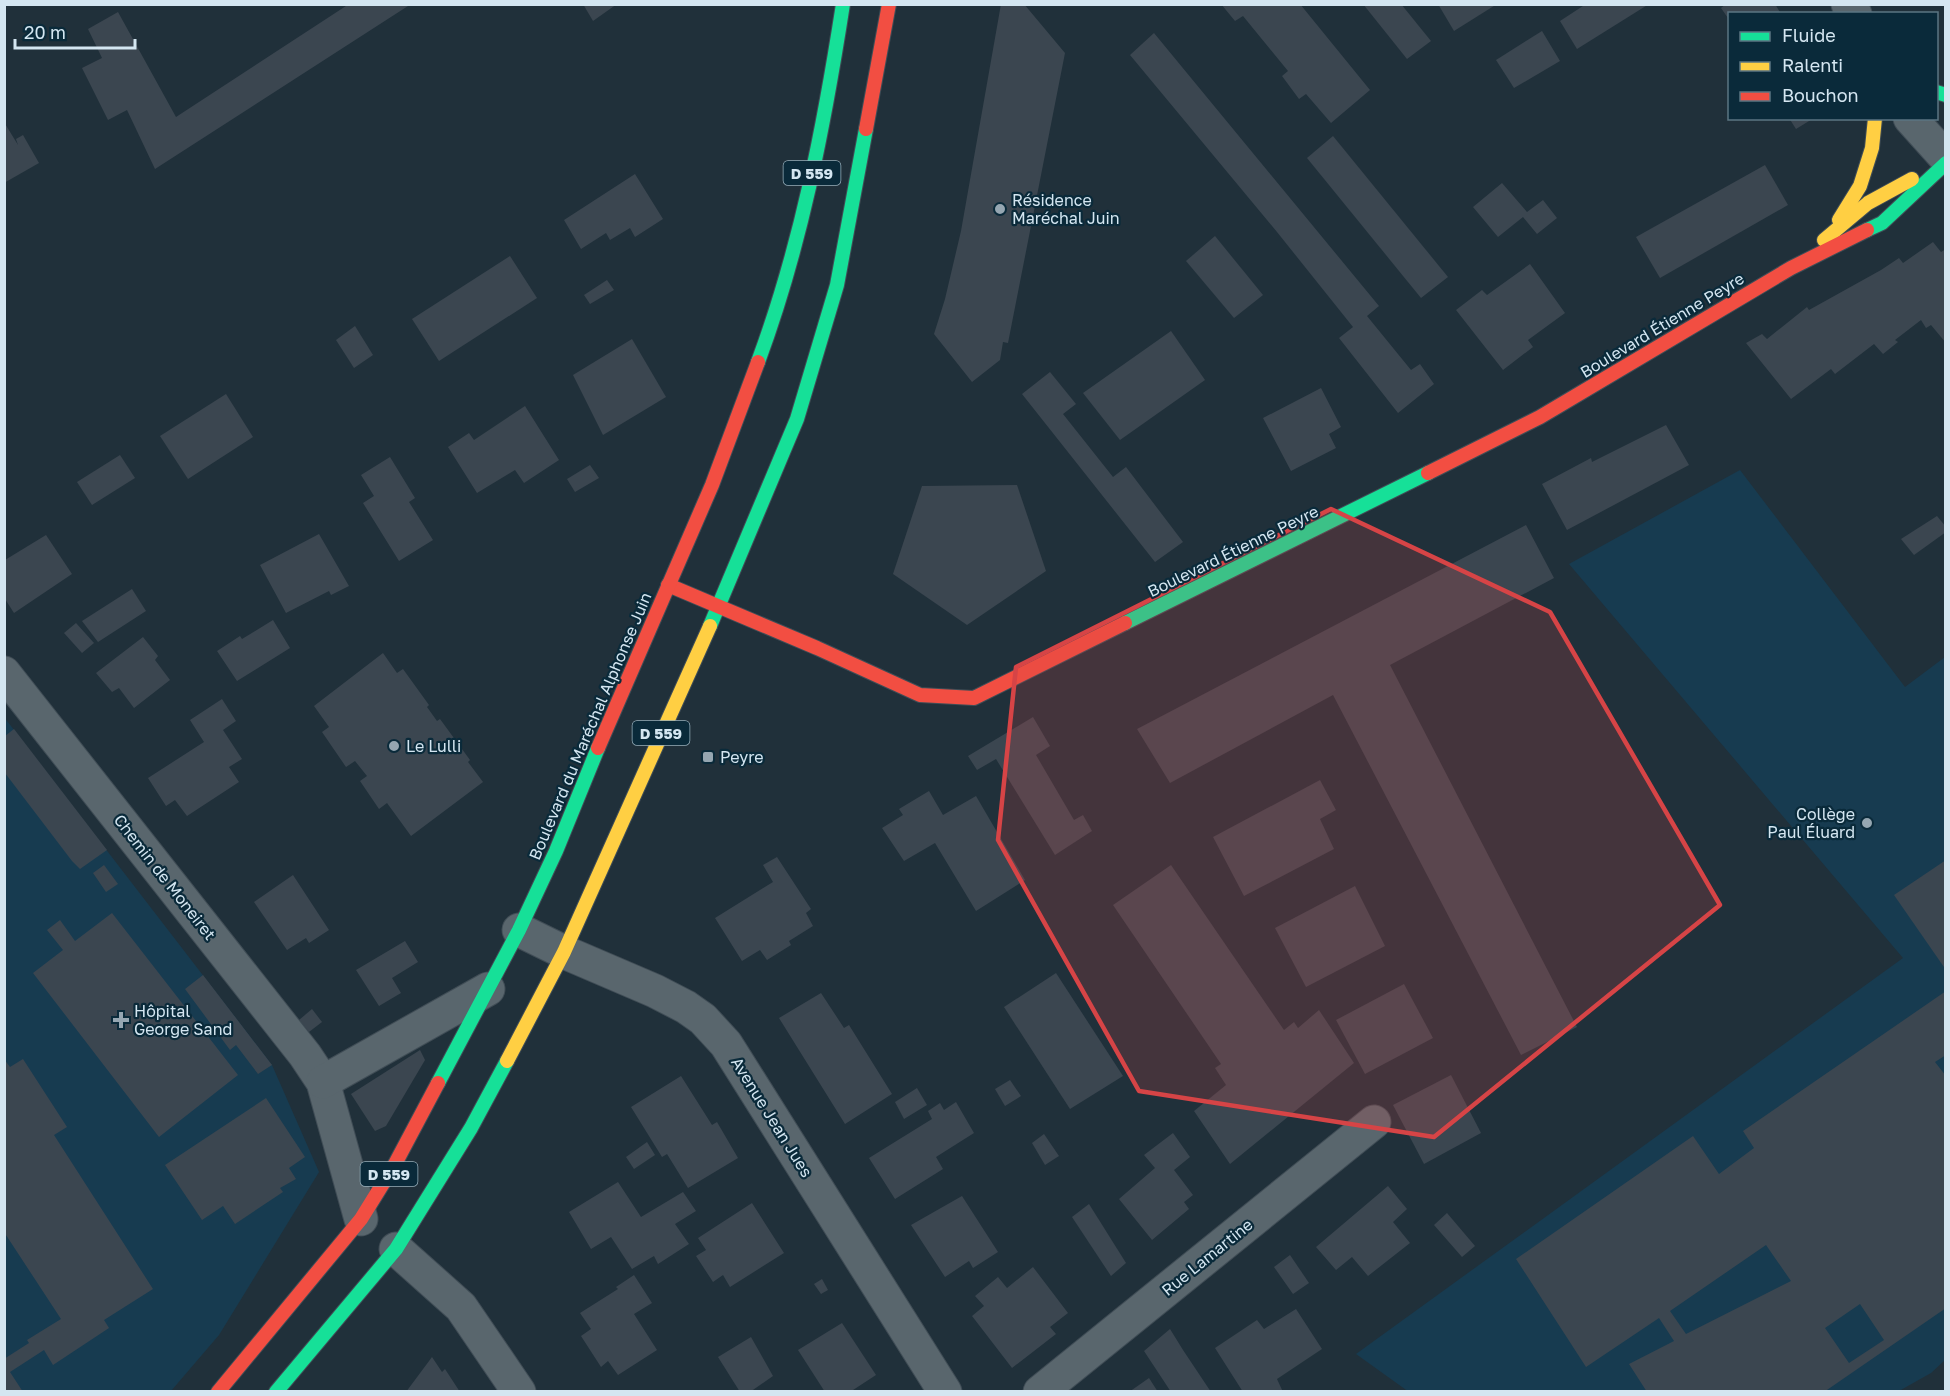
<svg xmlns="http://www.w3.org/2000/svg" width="1950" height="1396" font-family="'Golos Text',sans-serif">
	<rect width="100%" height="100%" fill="#20303a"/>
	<g fill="#173b50">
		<polygon points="1740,470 1905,687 1945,657 1945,1360 1931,1373 1899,1391 1409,1392 1356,1354 1903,958 1569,564"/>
		<polygon points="4,717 272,1065 319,1172 219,1335 171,1391 5,1391"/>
	</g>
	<g fill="#3b4650" fill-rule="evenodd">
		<polygon points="349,4 407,4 408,6 155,169 127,110 108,120 82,68 102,58 88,29 118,12 176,117"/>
		<polygon points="583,4 617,4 593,21"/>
		<polygon points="1001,4 1024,4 1065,53 1008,343 1003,342 1000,360 972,382 934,334 945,299 961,231"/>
		<polygon points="1221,4 1300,4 1370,90 1331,123 1306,94 1299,99 1282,76 1288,71 1243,16 1235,21"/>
		<polygon points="1363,4 1401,4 1431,41 1407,59"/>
		<polygon points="1438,4 1497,4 1454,31"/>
		<polygon points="1586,4 1649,4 1577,49 1560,21"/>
		<polygon points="1726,4 1775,4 1781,14 1730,14 1730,21 1721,8"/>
		<polygon points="1542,31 1560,61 1514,88 1496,60"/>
		<polygon points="1154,33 1379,306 1367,316 1411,370 1420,364 1434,384 1398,413 1339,338 1353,327 1277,232 1130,55"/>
		<polygon points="1789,118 1814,118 1796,129"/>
		<polygon points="4,122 18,145 16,139 23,135 39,163 4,183"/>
		<polygon points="1333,136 1448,277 1421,298 1307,158"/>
		<polygon points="1765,165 1788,205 1660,278 1636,237"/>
		<polygon points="635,174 663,219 635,237 630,228 610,240 606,233 581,249 564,220"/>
		<polygon points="1502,183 1527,212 1543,200 1557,218 1537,234 1523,217 1498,237 1473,207"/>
		<polygon points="1215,236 1263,295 1234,318 1186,261"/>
		<polygon points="1933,242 1941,252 1946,249 1946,343 1931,325 1926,328 1921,320 1895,340 1898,342 1883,354 1874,344 1835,374 1831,369 1791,399 1746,343 1762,334 1767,339 1807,307 1809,310 1881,270 1899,258 1903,263"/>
		<polygon points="510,256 537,298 439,361 412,319"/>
		<polygon points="1530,264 1565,313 1528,340 1533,347 1503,370 1456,310 1482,290 1487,295"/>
		<polygon points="607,280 614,290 590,304 584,295"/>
		<polygon points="355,326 373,355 354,368 336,340"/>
		<polygon points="1171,331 1205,380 1120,440 1083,393"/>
		<polygon points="632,339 666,397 603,435 573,375"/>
		<polygon points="1050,372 1076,404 1063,414 1113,477 1126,467 1183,542 1155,562 1022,394"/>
		<polygon points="1321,388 1341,427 1329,434 1336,448 1291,471 1263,418"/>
		<polygon points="226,394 253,437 188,479 160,436"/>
		<polygon points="525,406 559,460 524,483 515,470 477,493 448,447 469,433 474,440"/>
		<polygon points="1666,425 1689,465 1567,530 1542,484 1591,458 1592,462"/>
		<polygon points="120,455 135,478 92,505 77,482"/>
		<polygon points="390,457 415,498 409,502 433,540 399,561 363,503 374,496 361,475"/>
		<polygon points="590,465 599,478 575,492 567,479"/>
		<polygon points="1017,485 1046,571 967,625 893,574 922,486"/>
		<polygon points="1937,516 1946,527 1946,532 1914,555 1901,539"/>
		<polygon points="1526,525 1554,578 1390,665 1577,1027 1521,1055 1333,695 1170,783 1137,729"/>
		<polygon points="319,534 349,586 331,595 329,591 286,613 260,565"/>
		<polygon points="46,535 72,574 14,613 5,599 5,560"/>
		<polygon points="132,589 146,611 98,642 82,621"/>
		<polygon points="273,620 290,648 237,681 217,651 240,636 242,639"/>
		<polygon points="76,623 94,643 82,653 64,633"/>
		<polygon points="143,637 158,656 155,660 170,680 134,708 119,688 112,692 96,673"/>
		<polygon points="383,653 397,673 403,669 429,705 427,707 437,721 440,719 470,760 468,762 483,782 411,836 387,803 379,809 360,781 367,776 355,761 346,767 322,732 329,727 314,706"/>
		<polygon points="222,699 236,721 223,730 242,759 229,767 239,782 187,816 175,800 166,806 148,778 204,742 190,720"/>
		<polygon points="1033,717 1050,746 1036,755 1074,820 1083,815 1092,831 1055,855 996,759 977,770 968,756"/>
		<polygon points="14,729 107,850 80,869 72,861 5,773 5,736"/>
		<polygon points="1320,780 1336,810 1320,819 1334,849 1244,896 1213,837"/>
		<polygon points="929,791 943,815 976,796 1025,880 976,911 935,843 904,861 882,828 903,815 899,809"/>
		<polygon points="777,857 811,909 806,913 813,926 789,941 791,945 767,960 760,950 742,961 715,918 773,882 763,865"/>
		<polygon points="1946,860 1946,970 1894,895"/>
		<polygon points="104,865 118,884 106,892 93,873"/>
		<polygon points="1171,865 1284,1030 1294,1022 1298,1028 1319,1010 1354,1063 1230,1164 1194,1111 1226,1085 1215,1068 1221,1064 1113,905"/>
		<polygon points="293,875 329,930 309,943 306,938 287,950 254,902"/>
		<polygon points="1355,886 1385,946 1306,987 1275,928"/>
		<polygon points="112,913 238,1075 159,1137 33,973 63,950 47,930 60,920 75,941"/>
		<polygon points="405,941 418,962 392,978 401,993 379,1006 356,970"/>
		<polygon points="1056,973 1123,1076 1070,1109 1004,1007"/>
		<polygon points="203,975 272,1065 258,1074 236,1045 230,1050 185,989"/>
		<polygon points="1404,984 1433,1038 1365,1074 1336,1020"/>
		<path d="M1946,991V1055L1935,1062L1946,1076V1308L1824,1392H1647L1629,1364L1674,1341L1659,1318L1586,1367L1516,1259L1693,1136L1719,1174L1754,1148L1743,1131ZM1766,1245L1791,1281L1686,1334L1670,1311ZM1860,1304L1884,1340L1849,1363L1825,1328Z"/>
		<polygon points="821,993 844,1028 849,1025 892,1094 845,1124 779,1018"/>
		<polygon points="312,1009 322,1022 309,1032 299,1020"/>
		<polygon points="420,1050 425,1060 386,1126 375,1131 351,1094"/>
		<polygon points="4,1059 10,1067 23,1059 67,1127 54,1135 153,1289 104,1320 109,1328 53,1365 44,1350 10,1372 23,1392 4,1392 4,1359 29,1343 27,1340 61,1319 4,1232"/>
		<polygon points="1451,1075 1481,1133 1424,1164 1393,1105"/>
		<polygon points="681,1076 712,1125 717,1122 738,1158 688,1188 667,1154 662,1157 631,1107"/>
		<polygon points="1010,1080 1021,1096 1005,1106 995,1089"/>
		<polygon points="917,1088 927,1105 904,1119 895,1102"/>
		<polygon points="266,1098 305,1157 289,1168 296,1179 280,1188 283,1192 235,1224 223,1206 202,1220 165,1165"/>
		<polygon points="956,1102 974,1133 936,1157 943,1169 895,1199 869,1158 932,1119 928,1111 940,1103 944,1110"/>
		<polygon points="1173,1133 1190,1157 1174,1170 1193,1195 1184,1202 1189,1209 1152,1240 1119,1199 1155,1168 1144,1155"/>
		<polygon points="1044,1134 1059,1156 1045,1165 1032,1143"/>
		<polygon points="647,1142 655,1155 634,1169 626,1157"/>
		<polygon points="618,1182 641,1217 683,1192 696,1211 675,1224 689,1244 658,1264 654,1256 632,1269 611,1237 591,1249 569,1212"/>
		<polygon points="1388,1186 1407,1209 1393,1222 1410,1243 1368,1276 1352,1257 1336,1270 1316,1247"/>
		<polygon points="962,1196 998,1252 973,1268 969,1261 945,1277 911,1225"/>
		<polygon points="752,1203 784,1253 730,1287 723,1275 713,1282 696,1256 706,1250 698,1238"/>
		<polygon points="1089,1204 1126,1263 1111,1276 1072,1217"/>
		<polygon points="1447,1213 1475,1246 1462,1257 1434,1225"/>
		<polygon points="1290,1255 1309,1283 1293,1294 1274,1267"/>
		<polygon points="1033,1267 1068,1313 1050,1327 1056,1334 1012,1368 972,1316 984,1306 975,1296 998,1277 1007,1288"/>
		<polygon points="634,1275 652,1303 634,1314 657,1350 618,1375 608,1361 601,1367 581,1336 591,1329 580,1313 618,1289 616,1287"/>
		<polygon points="822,1279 828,1290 821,1294 814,1284"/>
		<polygon points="1296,1309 1322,1349 1277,1379 1283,1392 1243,1392 1215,1348 1257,1320 1264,1329"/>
		<polygon points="842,1323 876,1375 850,1392 825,1392 798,1350"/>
		<polygon points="1170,1329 1183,1350 1211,1392 1171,1392 1144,1351"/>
		<polygon points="751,1337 773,1376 750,1392 740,1392 718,1357"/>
		<polygon points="432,1357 442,1372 445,1369 460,1392 406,1392"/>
		<polygon points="1149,1378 1158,1392 1129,1392"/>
	</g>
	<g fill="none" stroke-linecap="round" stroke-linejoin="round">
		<g stroke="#404d56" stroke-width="35">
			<g id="street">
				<polyline points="1848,4 1855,14"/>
				<polyline points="1910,118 1946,158"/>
				<polyline points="4,673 305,1055 323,1082 361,1219"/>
				<polyline points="519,930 564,952 655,991 686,1007 703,1019 726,1044 945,1392"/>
				<polyline points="323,1082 488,989"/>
				<polyline points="396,1249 461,1307 519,1392"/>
				<polyline points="1040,1392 1374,1122"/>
			</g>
		</g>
		<g stroke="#404d56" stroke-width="16">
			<g id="fast">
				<polyline points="1936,92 1946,95"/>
				<polyline points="1867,230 1882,223 1946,163"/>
				<path d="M758,362C801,246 824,126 843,4"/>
				<polyline points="1125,623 1428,473"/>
				<polyline points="710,626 797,419 837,285 866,129"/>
				<polyline points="438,1083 519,930 556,851 598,748"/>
				<polyline points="276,1392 396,1249 471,1128 507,1061"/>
			</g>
		</g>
		<g stroke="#404d56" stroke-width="16">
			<g id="slow">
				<polyline points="1839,220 1860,186 1872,148 1875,118"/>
				<polyline points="1824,240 1868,203 1912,179"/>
				<polyline points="507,1061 564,952 710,626"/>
			</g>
		</g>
		<g stroke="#404d56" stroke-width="16">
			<g id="jam">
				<polyline points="866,129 889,4"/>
				<polyline points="1428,473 1540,417 1791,268 1867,230"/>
				<polyline points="668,585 817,648 920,695 974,698 1125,623"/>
				<polyline points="598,748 712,485 758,362"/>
				<polyline points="218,1392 361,1219 395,1164 438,1083"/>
			</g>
		</g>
		<use href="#street" stroke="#59666d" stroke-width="33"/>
		<use href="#fast" stroke="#16e098" stroke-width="14"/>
		<use href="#slow" stroke="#ffcf43" stroke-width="14"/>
		<use href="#jam" stroke="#f24e42" stroke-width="14"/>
	</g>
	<path fill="#d64446" fill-opacity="0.2" stroke="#d64446" stroke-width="4.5" stroke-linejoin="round" d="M1331,509L1550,612L1720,905L1434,1137L1139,1091L998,840L1016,667Z"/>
	<g fill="#95a6b1" stroke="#0a2a3a" stroke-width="2">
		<circle cx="1000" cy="209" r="6"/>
		<circle cx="394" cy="746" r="6"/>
		<rect x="702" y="751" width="12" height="12" rx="3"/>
		<circle cx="1867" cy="823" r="6"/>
		<path d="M118 1011h6v6h6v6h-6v6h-6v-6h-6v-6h6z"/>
	</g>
	<g text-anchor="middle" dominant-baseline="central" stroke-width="4.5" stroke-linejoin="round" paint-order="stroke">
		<g fill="#0a2a3a" stroke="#97aeba" stroke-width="1.5">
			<rect x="783.5" y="161" width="57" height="24" rx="4.5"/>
			<rect x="632.5" y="721" width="57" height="24" rx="4.5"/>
			<rect x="360.5" y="1162" width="57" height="24" rx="4.5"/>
		</g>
		<g font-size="15" font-weight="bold" fill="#d4e6f1">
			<text x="812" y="173">D 559</text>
			<text x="661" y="733">D 559</text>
			<text x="389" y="1174">D 559</text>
		</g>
		<g font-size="16" fill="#d4e6f1" stroke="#0a2a3a" text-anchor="start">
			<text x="1012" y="200">Résidence<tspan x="1012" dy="18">Maréchal Juin</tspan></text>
			<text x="406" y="746">Le Lulli</text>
			<text x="720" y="757">Peyre</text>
			<text x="1855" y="814" text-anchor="end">Collège<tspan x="1855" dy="18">Paul Éluard</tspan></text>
			<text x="134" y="1011">Hôpital<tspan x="134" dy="18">George Sand</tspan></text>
		</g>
		<g font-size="16" fill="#d4e6f1" stroke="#0a2a3a">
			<text transform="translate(1662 325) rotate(-31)">Boulevard Étienne Peyre</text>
			<text transform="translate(1233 551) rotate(-26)">Boulevard Étienne Peyre</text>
			<text transform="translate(590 726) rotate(-67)">Boulevard du Maréchal Alphonse Juin</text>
			<text transform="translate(165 877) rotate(52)">Chemin de Moneiret</text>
			<text transform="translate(772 1117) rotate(58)">Avenue Jean Jues</text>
			<text transform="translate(1207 1257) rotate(-39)">Rue Lamartine</text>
		</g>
	</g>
	<rect width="1950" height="1396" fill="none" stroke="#d4e6f1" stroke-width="12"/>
	<rect x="1728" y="12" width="210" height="108" fill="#0a2a3a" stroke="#5b7583" stroke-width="1.5"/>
	<rect x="1740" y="32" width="30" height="9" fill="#16e098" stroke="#5b7583" stroke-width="1.5"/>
	<text x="1782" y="42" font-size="18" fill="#d4e6f1">Fluide</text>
	<rect x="1740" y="62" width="30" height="9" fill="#ffcf43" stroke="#5b7583" stroke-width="1.5"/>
	<text x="1782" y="72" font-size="18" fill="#d4e6f1">Ralenti</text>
	<rect x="1740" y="92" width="30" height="9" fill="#f24e42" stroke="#5b7583" stroke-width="1.5"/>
	<text x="1782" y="102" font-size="18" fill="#d4e6f1">Bouchon</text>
	<path d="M15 39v9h120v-9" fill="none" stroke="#d4e6f1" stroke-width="3"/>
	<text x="24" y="39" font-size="18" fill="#d4e6f1" stroke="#0a2a3a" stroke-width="4.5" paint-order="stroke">20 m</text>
</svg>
